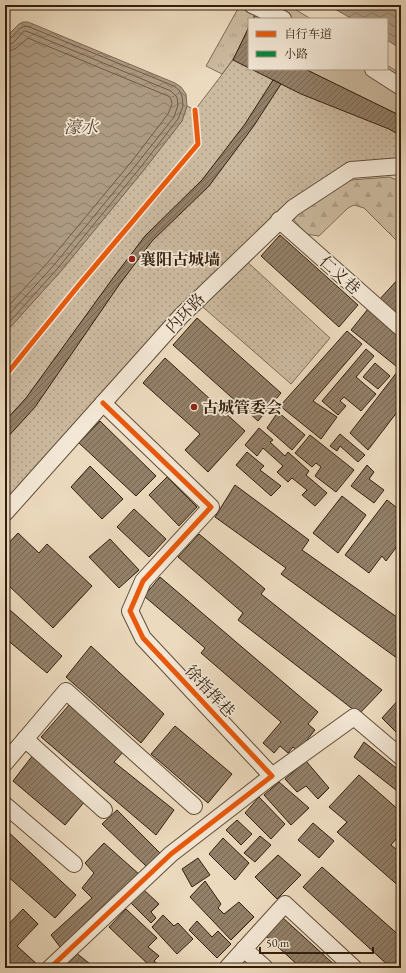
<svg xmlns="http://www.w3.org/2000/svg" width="406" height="973" font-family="'EB Garamond','Noto Serif SC',serif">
	<defs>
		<pattern id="grass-tufts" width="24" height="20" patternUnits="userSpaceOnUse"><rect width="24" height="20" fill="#ccbaa0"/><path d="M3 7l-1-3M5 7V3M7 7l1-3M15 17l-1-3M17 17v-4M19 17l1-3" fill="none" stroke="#b09f89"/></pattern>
		<pattern id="forest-firs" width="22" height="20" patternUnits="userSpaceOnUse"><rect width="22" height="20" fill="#ccbaa0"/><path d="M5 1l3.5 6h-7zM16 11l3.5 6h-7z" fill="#b09f89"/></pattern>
		<pattern id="park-dots" width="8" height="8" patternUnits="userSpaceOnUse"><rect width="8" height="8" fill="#ccbaa0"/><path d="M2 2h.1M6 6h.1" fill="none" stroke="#b09f89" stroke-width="1.8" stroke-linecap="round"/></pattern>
		<pattern id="water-waves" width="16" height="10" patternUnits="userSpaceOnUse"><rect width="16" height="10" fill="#ad9a82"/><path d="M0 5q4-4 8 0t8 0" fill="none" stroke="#8d7d69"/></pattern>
		<pattern id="building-hatch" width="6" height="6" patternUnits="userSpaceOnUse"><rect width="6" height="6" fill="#938069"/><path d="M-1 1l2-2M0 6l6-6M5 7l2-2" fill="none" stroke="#796855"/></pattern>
	</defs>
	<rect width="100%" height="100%" fill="#ecdabe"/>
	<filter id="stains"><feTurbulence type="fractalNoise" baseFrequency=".005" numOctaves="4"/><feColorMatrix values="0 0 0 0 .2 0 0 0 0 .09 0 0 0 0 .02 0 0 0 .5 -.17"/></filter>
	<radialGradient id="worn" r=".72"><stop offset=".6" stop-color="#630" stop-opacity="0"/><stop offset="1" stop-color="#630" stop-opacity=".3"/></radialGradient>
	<path fill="url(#grass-tufts)" stroke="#7f6c56" d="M240,5H252L256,13L253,19H249C249,37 233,60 222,74L206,66Z"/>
	<polygon fill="url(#forest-firs)" stroke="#7f6c56" points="390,177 401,182 401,245 364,208 354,205 348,208 319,236 306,234 294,220 297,212 351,180"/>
	<polygon fill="url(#park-dots)" stroke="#7f6c56" points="249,27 249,69 373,69 401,87 401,166 350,170 242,257 330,338 291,384 196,301 5,513 5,333 61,271 143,171 182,121 187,106 195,110 233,60"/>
	<g fill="#ccbaa0" stroke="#7f6c56">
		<polygon points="252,5 288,5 311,19 283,19"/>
		<polygon points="387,65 401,74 401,116 305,69 387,69"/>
	</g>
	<g fill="url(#water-waves)" stroke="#7c6953">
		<polygon points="328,5 401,5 401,49 387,40 387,19 352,19"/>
		<polygon points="23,22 28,22 175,83 181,87 186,94 187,106 182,121 143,171 61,271 5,333 5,38 19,24"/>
	</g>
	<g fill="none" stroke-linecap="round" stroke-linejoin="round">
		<g stroke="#705c48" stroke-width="1">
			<path d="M5,41C15,39 17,26 27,26L174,86L179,90L182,96L183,106L178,119L140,168L58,268L5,327"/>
			<polyline points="5,46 13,43 24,31 26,31 171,91 177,97 178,105 174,117 136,165 54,265 5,319"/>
			<polyline points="5,52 15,49 28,38 168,96 171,99 172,104 168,114 132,161 49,261 5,310"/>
		</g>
	</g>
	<g fill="url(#building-hatch)" stroke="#321f0d">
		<polygon points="256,13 268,19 253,19"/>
		<polygon points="249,27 249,68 233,60"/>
		<polygon points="251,69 305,69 401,116 401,136 389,129 301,94"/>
		<polygon points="273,80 281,84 253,127 209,186 152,241 119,285 35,407 5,440 5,421 26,398 113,278 145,236 202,180 245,124"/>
		<polygon points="280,235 358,305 339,327 261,256"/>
		<polygon points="401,276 401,316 397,320 378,301"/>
		<polygon points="368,309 401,336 401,359 396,366 351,330"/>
		<polygon points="197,318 281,393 258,421 173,345"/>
		<polygon points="347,331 362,344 313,401 337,417 321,439 280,406"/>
		<polygon points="366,349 374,356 356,377 376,394 361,411 344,397 340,401 346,406 338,415 322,401"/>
		<polygon points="165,358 245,431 208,472 185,450 200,434 143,383"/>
		<polygon points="375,363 390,376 378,389 363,377"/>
		<polygon points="401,367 401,407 368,450 350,433"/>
		<polygon points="278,412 305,435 292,450 267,428"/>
		<polygon points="100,421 156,476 136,496 79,443"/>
		<polygon points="259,428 273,440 270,442 285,456 288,452 309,471 306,475 327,493 315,506 302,495 307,490 292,478 288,482 277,472 283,466 263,448 257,456 245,445"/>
		<polygon points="340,434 365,455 358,462 340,446 337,451 330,446"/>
		<polygon points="310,435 354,470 336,492 315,476 321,467 316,463 312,467 295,453"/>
		<polygon points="247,452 264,466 260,470 281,486 271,496 236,465"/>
		<polygon points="367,465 374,472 369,479 384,490 374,503 351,486"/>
		<polygon points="90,466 123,499 102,519 71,487"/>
		<polygon points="167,477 197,507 179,526 149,495"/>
		<polygon points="235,485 309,540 302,550 401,620 401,661 281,574 286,568 215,517"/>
		<polygon points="342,496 366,515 338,553 313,533"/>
		<polygon points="387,500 401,511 401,531 398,535 401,537 401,541 386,561 382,556 369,573 345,555"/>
		<polygon points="134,509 166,539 149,557 117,527"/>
		<polygon points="18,533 39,553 47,544 92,586 53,628 5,582 5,547"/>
		<polygon points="199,534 265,589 261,594 382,690 359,714 238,620 243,613 178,557"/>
		<polygon points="110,539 139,570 119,588 89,557"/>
		<polygon points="160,577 318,712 308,724 315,730 298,751 293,747 288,753 280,746 274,753 263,743 281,722 201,653 205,648 144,596"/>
		<polygon points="10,610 62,656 47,673 5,638 5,616"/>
		<polygon points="91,646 164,714 141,743 66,677"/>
		<polygon points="401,697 401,737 382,718"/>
		<polygon points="69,705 123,752 114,762 174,810 156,835 41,737"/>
		<polygon points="175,726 232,774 208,803 151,754"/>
		<polygon points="364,742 401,772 401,794 354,757"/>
		<polygon points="33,755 86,800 65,825 13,781"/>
		<polygon points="306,761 329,788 318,799 306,786 297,792 285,779"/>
		<polygon points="359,775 401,812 401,833 391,845 401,853 401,888 337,832 347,822 329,807"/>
		<polygon points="279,782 309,808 291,825 264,795"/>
		<polygon points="259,797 285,824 271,839 245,813"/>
		<polygon points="117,810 161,854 146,866 102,824"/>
		<polygon points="237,820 252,834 241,845 226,830"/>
		<polygon points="313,823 334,841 319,858 298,840"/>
		<polygon points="5,829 76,895 55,918 5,874"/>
		<polygon points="260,836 271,845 255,862 244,853"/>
		<polygon points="223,838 249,863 235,880 209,854"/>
		<polygon points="104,843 140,875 60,947 51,935 92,898 82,888 94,873 85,863"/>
		<polygon points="278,855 301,875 277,899 255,877"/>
		<polygon points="198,858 210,875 192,887 182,869"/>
		<polygon points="322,867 401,937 401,960 394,968 391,968 303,887"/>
		<polygon points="205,881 221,904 218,908 224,914 239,902 254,917 231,940 190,897"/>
		<polygon points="144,890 159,904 151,912 156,918 151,923 131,903"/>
		<polygon points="23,909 38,924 17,946 39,966 37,968 16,968 5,958 5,928"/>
		<polygon points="126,909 157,938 148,947 159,956 154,961 162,968 150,968 151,967 109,927"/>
		<polygon points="163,915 174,926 178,923 193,939 177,954 152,927"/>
		<polygon points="282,917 338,968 301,968 266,936"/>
		<polygon points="197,921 212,937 218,931 231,944 217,958 189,930"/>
		<polygon points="75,952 95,968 64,968"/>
		<polygon points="242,962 248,968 236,968"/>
	</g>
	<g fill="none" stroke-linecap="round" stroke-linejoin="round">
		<g stroke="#604e39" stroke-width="18">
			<g id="minor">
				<polyline points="252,5 283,19"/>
				<polyline points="373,69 401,87"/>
				<polyline points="279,220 401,328"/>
				<polyline points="5,513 181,316 293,208 351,170 401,166"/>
				<polyline points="25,739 104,810"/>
				<polyline points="5,763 66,691 194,806"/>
				<polyline points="272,776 354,717 401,757"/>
				<polyline points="5,805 74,864"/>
				<polyline points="244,949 265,968"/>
				<polyline points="50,968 171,854 272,776 143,638 130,611 143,581 211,507 103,403"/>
				<polyline points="227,968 285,904 354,968"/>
			</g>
		</g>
		<use href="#minor" stroke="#f3e7d5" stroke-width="16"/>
		<polyline stroke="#00873e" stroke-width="4" stroke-dasharray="8 4" stroke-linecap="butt" points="399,327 401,325"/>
		<g stroke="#f3e7d5" stroke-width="8">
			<g id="cycleway">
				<polyline points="5,376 79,285 198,144 195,110"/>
				<polyline points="50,968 171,854 272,776 143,638 130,611 143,581 211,507 103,403"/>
			</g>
		</g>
		<use href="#cycleway" stroke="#e8590c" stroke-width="5"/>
	</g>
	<g fill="#8f2418" stroke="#f3e7d5" stroke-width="1.5">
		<circle cx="132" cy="259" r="4"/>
		<circle cx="194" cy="407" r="4"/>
	</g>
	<g text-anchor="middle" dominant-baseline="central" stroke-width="3.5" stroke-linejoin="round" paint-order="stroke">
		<g font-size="16" font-weight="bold" fill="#321f0d" stroke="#f3e7d5" text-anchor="start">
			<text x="140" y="259">襄阳古城墙</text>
			<text x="202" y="407">古城管委会</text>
		</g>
		<g font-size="16" fill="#321f0d" stroke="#f3e7d5">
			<text transform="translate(340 275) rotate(42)">仁义巷</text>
			<text transform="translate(185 313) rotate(-46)">内环路</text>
			<text transform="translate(210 691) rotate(47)">徐指挥巷</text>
		</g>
		<g font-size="17" font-style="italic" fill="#5d4a36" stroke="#f3e7d5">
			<text x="81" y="127">濠水</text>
		</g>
	</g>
	<rect width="406" height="973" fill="none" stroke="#ecdabe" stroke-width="20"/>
	<rect x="6" y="6" width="394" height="961" fill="none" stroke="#321f0d" stroke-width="2"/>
	<rect x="10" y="10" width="386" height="953" fill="none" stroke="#321f0d"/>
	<rect x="248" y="18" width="140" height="52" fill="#f3e7d5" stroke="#a69785"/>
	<rect x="256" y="31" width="20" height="6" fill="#e8590c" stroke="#a69785"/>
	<text x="284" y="38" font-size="12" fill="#321f0d">自行车道</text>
	<rect x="256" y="51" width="20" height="6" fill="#00873e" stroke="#a69785"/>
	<text x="284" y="58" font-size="12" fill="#321f0d">小路</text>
	<path d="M260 947v6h113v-6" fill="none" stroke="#321f0d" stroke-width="2"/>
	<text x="266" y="947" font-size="12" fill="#321f0d" stroke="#f3e7d5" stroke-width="3" paint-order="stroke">50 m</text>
	<rect width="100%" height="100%" filter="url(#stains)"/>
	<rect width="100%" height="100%" fill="url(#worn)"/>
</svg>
